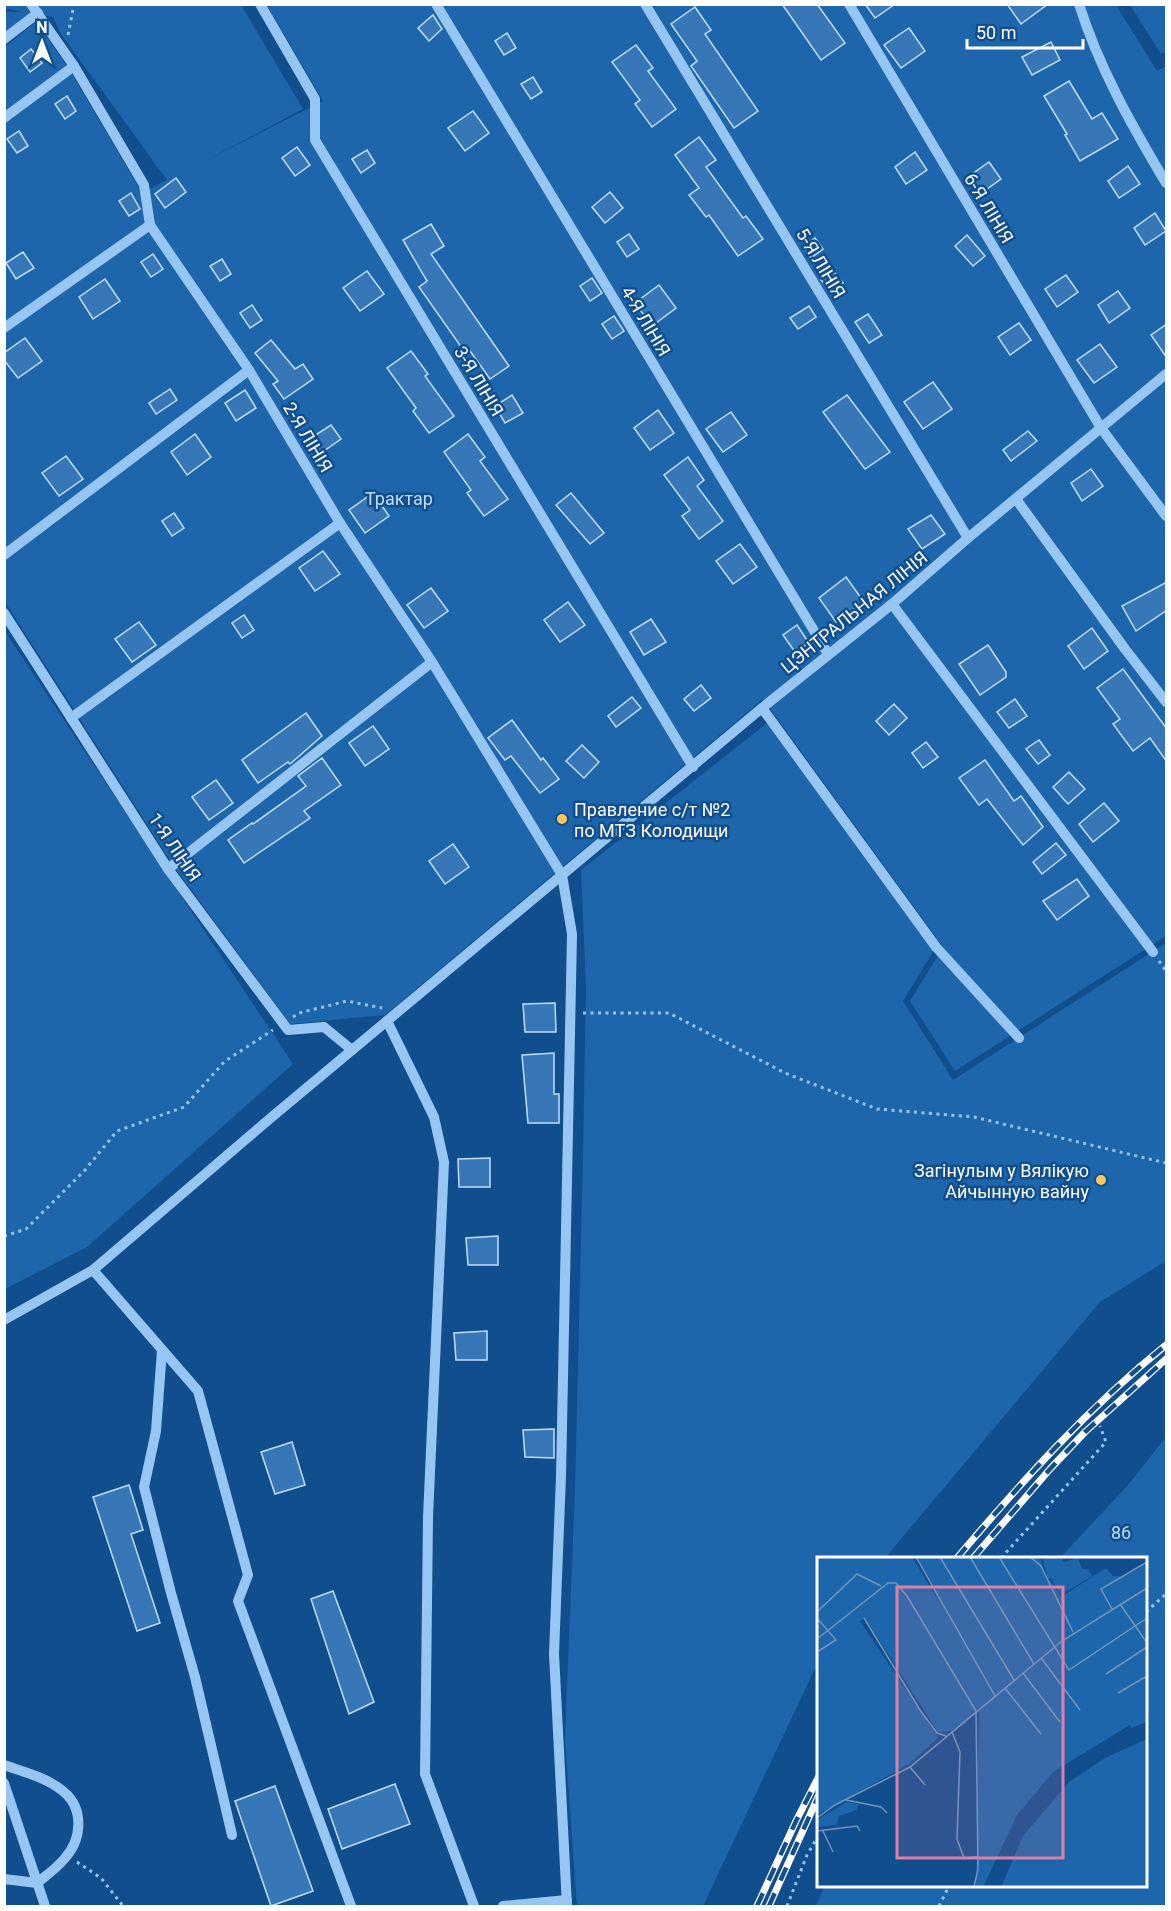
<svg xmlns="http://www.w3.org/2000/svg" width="1171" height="1911" font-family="Roboto,sans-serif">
	<rect width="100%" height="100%" fill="#104e8d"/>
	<g fill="#1e66ab">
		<polygon points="5,4 241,5 303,109 201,163 323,101 267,5 1116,5 1157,71 1166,66 1166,936 955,1071 910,1001 943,947 763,699 385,1015 290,1024 173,865 5,602 5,47 36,22 69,69 142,193 167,180 61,34 53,17 36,14 5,39 4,12 22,12 5,8"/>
		<polygon points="1130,5 1166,5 1166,51 1161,54"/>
		<polygon points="4,630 293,1064 87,1247 5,1289"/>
		<polygon points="771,720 936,947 903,1001 953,1080 1166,943 1166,1261 1100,1302 885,1558 818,1558 818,1662 703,1906 577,1906 565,1738 575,1489 583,1156 586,989 581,870"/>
		<polygon points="1166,1437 1166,1906 816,1906 825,1886 1146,1886 1146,1558 1060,1558 1128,1485"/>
	</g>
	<g fill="#3877b7" stroke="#bfdffd" stroke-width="1.5">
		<polygon points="782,4 817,4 845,43 821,60"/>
		<polygon points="865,4 895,4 875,18"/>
		<polygon points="1007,4 1048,4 1021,24"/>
		<polygon points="695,7 711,30 705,34 758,111 734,128 691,66 697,61 671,24"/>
		<polygon points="433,15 442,29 429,41 418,28"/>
		<polygon points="909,28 925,51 901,68 884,45"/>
		<polygon points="507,33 516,48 504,55 495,41"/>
		<polygon points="1051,42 1060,60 1032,75 1022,57"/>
		<polygon points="636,45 653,68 648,71 676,109 652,127 635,104 640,100 612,62"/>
		<polygon points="31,49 42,63 30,72 20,58"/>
		<polygon points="533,77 542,92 531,99 521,84"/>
		<polygon points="1069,81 1092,119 1102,113 1118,139 1080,161 1065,135 1067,134 1044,96"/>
		<polygon points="67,96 76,111 65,119 55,104"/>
		<polygon points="473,111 489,133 465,151 448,128"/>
		<polygon points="19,131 28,146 17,153 7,139"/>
		<polygon points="699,137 716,160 706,167 743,218 746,216 763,239 738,256 709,215 706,217 689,195 699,188 675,155"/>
		<polygon points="297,147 310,165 295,176 282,158"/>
		<polygon points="367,150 375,163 361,173 352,159"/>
		<polygon points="915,152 927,170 906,184 895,167"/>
		<polygon points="989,162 1001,179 980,194 968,177"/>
		<polygon points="1128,166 1140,184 1119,198 1108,181"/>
		<polygon points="176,178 186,192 165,208 155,194"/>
		<polygon points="610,192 623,208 605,223 592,207"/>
		<polygon points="131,193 140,209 129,216 119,201"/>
		<polygon points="1155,213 1166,231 1145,245 1134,228"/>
		<polygon points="431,224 444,246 431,254 509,366 490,379 468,348 464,351 419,287 427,281 403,240"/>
		<polygon points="629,234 639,249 627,257 617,242"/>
		<polygon points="967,235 985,256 973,266 955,246"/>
		<polygon points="815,238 823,249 811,258 803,247"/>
		<polygon points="23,252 34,268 16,279 6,263"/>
		<polygon points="153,254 163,269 151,277 141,262"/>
		<polygon points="222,259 231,274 220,281 210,266"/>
		<polygon points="367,271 384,294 360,311 343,288"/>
		<polygon points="833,271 843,283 831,293 821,280"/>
		<polygon points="1066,275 1078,292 1057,307 1045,289"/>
		<polygon points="592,278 602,293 590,301 580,286"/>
		<polygon points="105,279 120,301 93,319 79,297"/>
		<polygon points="659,285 676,308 652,326 635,303"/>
		<polygon points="1118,291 1130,308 1109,323 1098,305"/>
		<polygon points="252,305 262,320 250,328 240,313"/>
		<polygon points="809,306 816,317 798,329 790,318"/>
		<polygon points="868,314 882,335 869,343 855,322"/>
		<polygon points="614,316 624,331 612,339 602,324"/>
		<polygon points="1019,323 1031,340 1010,355 998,337"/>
		<polygon points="1167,324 1167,358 1151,335"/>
		<polygon points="25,338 42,361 18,378 4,360 4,353"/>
		<polygon points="271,340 295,369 303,364 313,379 284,399 273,384 278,381 255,353"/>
		<polygon points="1100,344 1117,367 1094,383 1077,360"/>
		<polygon points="411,351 428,374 425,376 454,416 429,433 413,411 416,408 387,368"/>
		<polygon points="933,382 952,409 923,429 904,402"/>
		<polygon points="170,389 177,400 156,414 149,403"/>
		<polygon points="245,390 256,408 236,421 225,403"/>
		<polygon points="512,395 523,413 505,423 495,406"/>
		<polygon points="847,395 890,452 865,469 823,412"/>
		<polygon points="658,410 674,433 650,450 634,428"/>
		<polygon points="731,412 747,435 723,452 706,429"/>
		<polygon points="331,425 341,439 321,453 311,438"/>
		<polygon points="1028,431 1037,441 1011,461 1003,450"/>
		<polygon points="195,434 211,457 187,475 171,452"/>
		<polygon points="468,434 485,457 480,461 508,499 484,516 467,493 471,490 444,452"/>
		<polygon points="66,456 83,479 59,496 42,473"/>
		<polygon points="688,457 704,480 697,486 723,521 699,539 682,516 690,510 664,475"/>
		<polygon points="1091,469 1103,486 1082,501 1071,483"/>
		<polygon points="373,493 389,516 365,533 349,510"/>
		<polygon points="571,493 604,533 590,544 556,505"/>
		<polygon points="174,513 184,528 172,536 162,521"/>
		<polygon points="931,515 945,534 922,549 908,529"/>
		<polygon points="740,544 757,567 733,584 716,561"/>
		<polygon points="323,551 340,574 315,591 299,568"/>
		<polygon points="846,577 864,602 836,622 819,598"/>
		<polygon points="1167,582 1167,610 1136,631 1122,606"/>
		<polygon points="431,588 448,611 424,628 407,605"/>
		<polygon points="568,602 585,625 560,642 544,620"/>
		<polygon points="244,615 254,630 242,638 232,623"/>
		<polygon points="651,619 666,642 644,655 630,632"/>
		<polygon points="139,622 156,645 132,662 115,639"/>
		<polygon points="797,625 809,643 795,652 783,635"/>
		<polygon points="1092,628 1108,651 1084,669 1068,646"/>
		<polygon points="988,645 1006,672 1006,677 980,695 959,664"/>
		<polygon points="1123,669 1167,729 1167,762 1150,738 1133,751 1113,724 1120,719 1097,688"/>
		<polygon points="701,685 711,698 694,711 684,699"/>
		<polygon points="632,697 641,708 616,727 608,716"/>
		<polygon points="1015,699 1027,716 1009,728 997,712"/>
		<polygon points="894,704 907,718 889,735 876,721"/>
		<polygon points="306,713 322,736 290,764 288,762 258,783 242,760"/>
		<polygon points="512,720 541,760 543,758 559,779 540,793 511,756 505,760 488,738"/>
		<polygon points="373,726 389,749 365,766 349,743"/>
		<polygon points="1039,740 1050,755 1038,764 1026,749"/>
		<polygon points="926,742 938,757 923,768 912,753"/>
		<polygon points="582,745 599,762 584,778 566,761"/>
		<polygon points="322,758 341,785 304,811 310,818 244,863 228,840 252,823 253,824 306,786 298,776"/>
		<polygon points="985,760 1014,801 1021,796 1043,827 1023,845 987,799 979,805 959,778"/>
		<polygon points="1069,772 1085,789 1068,804 1053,787"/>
		<polygon points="216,780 233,803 209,820 192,797"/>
		<polygon points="1104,803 1119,821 1093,842 1079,824"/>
		<polygon points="1056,843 1066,855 1042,874 1033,862"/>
		<polygon points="453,844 469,867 445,884 429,861"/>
		<polygon points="1077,879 1089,896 1057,920 1043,901"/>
		<polygon points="555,1003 556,1032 525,1032 523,1004"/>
		<polygon points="554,1053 554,1094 559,1094 559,1123 528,1123 522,1055"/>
		<polygon points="490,1158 490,1187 459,1187 458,1159"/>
		<polygon points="498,1236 498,1265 468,1265 466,1238"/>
		<polygon points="487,1331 487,1360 456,1360 454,1333"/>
		<polygon points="554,1429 554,1458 525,1457 523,1430"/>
		<polygon points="292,1442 305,1485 275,1494 261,1452"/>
		<polygon points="129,1485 143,1530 131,1534 160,1623 137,1631 93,1497"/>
		<polygon points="333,1591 374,1702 349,1714 311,1599"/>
		<polygon points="395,1784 410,1824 342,1849 328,1809"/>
		<polygon points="275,1786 313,1891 271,1906 235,1801"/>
	</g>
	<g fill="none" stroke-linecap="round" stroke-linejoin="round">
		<g stroke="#98c6f2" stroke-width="3" stroke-dasharray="3 4.5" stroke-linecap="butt">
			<polyline points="68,35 74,4"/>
			<polyline points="1159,961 1166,971"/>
			<polyline points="583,1013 669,1013 785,1073 877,1109 974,1117 1166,1163"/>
			<polyline points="293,1017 299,1013 347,1001 382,1008"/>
			<polyline points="4,1236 26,1229 85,1170 117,1131 184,1107 225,1061 273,1030"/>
			<polyline points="1001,1558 1106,1442 1100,1426"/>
			<polyline points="1146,1612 1166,1594"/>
			<polyline points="77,1862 101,1878 123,1906"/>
			<polyline points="787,1906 807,1855 818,1836"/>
			<polyline points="939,1906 949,1886"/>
		</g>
		<g stroke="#98c6f2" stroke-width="10">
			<polyline points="31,4 74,66 144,185 150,225 249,370 340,523 432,662 562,875 572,934 561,1476 554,1654 567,1906"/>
			<polyline points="260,4 315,99 315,140 693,767"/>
			<polyline points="436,4 828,654"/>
			<polyline points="645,4 968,538"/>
			<polyline points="849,4 1101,428 1166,516"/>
			<path d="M1079,4C1099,68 1132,126 1166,183"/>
			<polyline points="4,39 38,13"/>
			<polyline points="4,118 74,66"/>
			<polyline points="4,328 150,225"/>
			<polyline points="1016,499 1125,649 1166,702"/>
			<polyline points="4,555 249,370"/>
			<polyline points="892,604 1153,952"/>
			<polyline points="4,613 168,869 288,1030 324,1027 352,1050"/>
			<polyline points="762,708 936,947 1019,1038"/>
			<polyline points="71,718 340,523"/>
			<polyline points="168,869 432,662"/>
			<polyline points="387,1021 434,1117 444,1162 428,1517 425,1774 474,1906"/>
			<polyline points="93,1270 198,1391 248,1575 238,1601 351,1906"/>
			<polyline points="4,1320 93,1270 273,1116 762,708 892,604 968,538 1166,374"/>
			<polyline points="162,1350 156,1431 144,1487 171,1593 195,1677 232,1835"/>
			<path d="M4,1765C24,1772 48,1778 64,1792C84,1809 82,1839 65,1858C57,1868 47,1875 37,1883L4,1879"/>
			<polyline points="4,1783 45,1906"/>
			<polyline points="503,1906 567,1900"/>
		</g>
		<g stroke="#fff" stroke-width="7">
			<g id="rail">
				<path d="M957,1558C1022,1481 1088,1408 1166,1345"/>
				<polyline points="973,1558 1050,1469 1085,1432 1166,1359"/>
				<polyline points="757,1906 796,1821 818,1778"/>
				<polyline points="769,1906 818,1797"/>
			</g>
		</g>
		<use href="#rail" stroke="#104e8d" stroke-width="4.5" stroke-dasharray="14" stroke-linecap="butt"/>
	</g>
	<g fill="#ffc659" stroke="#104e8d" stroke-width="2">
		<circle cx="562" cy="819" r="6"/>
		<circle cx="1101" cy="1180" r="6"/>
	</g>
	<g text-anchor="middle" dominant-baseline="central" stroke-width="5" stroke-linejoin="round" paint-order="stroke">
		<g font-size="18" fill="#fff" stroke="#104e8d">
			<text transform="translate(989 208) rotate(59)">6-Я ЛІНІЯ</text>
			<text transform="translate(821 263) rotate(59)">5-Я ЛІНІЯ</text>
			<text transform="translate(646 321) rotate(59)">4-Я ЛІНІЯ</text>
			<text transform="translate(479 381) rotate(59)">3-Я ЛІНІЯ</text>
			<text transform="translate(308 437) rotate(59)">2-Я ЛІНІЯ</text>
			<text transform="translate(854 612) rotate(-39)">ЦЭНТРАЛЬНАЯ ЛІНІЯ</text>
			<text transform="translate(175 847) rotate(56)">1-Я ЛІНІЯ</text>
		</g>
		<g font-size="18" fill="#bfdffd" stroke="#104e8d">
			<text x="399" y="498">Трактар</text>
			<text x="1121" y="1532">86</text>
		</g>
		<g font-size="18" fill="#fff" stroke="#104e8d" text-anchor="start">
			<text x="574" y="809">Правление с/т №2<tspan x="574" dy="21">по МТЗ Колодищи</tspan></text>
			<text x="1089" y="1170" text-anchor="end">Загінулым у Вялікую<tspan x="1089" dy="21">Айчынную вайну</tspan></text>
		</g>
	</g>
	<g transform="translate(817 1557)">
		<rect width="330" height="330" fill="#104e8d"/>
		<path d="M0,0H95L123,46L100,0H223L230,24L233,23L244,40L289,11L296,19H308L330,6V165L314,171L313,168L236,215L200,258L166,330H159L162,154L134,174L121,175L48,61L43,64L121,181L92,207L0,258ZM225,0H243L247,5L261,1L265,12H271L275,19L244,38L234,21L231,22ZM330,182V330H184L206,279L252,225L288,201ZM30,245L42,247L39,253L22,259L20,268L0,270V263Z" fill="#1e66ab"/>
		<path fill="none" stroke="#7095bb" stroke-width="1.5" d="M99,0L178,139M123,0L197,123M153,0L217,107M182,0L252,113L330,61M213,0L224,9L256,75M303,47L330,86M295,52L284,32L330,5M0,55L40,17L64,29M0,61L19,83L0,95M47,61L103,153L120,176L129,179M0,82L71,26H79L90,39L159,154L161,312L157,330M224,101L263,153M206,116L243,165M289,117L330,90M188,131L224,177M301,136L330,119M135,175L143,195L140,282L147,301L160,300M93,210L108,228M29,243L64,250L70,256M0,261L18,248L93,210L245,84L330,31M0,274L40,269L43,274M6,274L16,295"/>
		<path fill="#dd80a5" fill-opacity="0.15" stroke="#dd80a5" stroke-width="3" d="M80,30H246V301H80Z"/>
		<rect width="330" height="330" fill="none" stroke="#fff" stroke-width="3"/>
	</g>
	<rect width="1171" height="1911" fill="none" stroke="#ffffff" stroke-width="12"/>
	<g transform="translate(42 42)" stroke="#104e8d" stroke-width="4.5" paint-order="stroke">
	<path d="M0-4.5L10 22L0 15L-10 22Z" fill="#ffffff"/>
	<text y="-9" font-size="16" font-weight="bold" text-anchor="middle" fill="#ffffff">N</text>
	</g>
	<path d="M967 39v9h116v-9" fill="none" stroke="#ffffff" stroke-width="3"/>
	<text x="976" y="39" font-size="18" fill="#ffffff" stroke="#104e8d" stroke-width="4.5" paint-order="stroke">50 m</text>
</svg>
